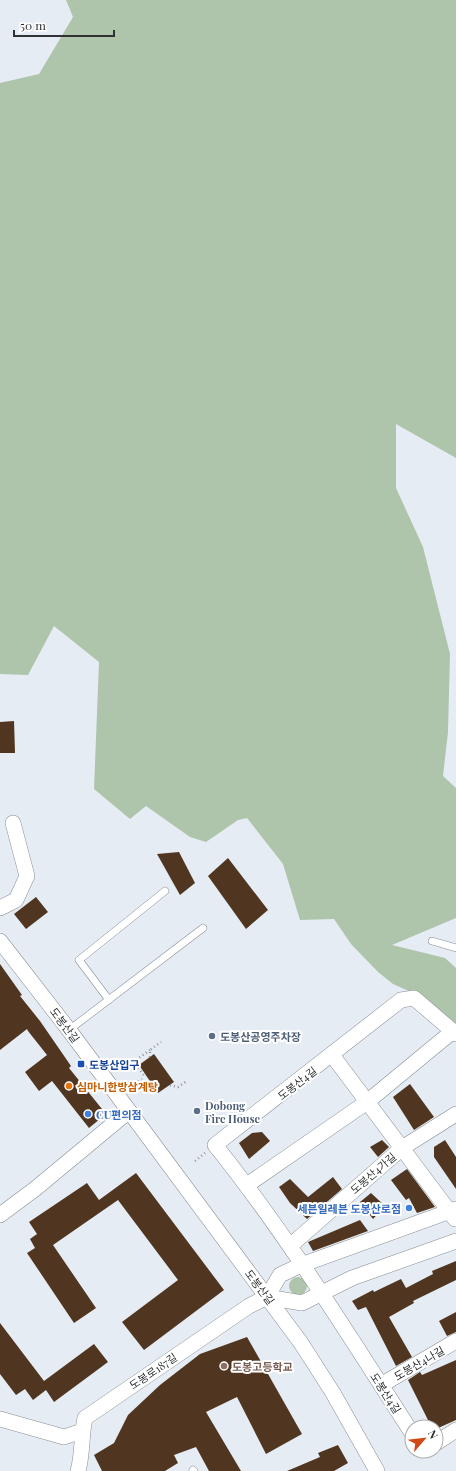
<svg xmlns="http://www.w3.org/2000/svg" width="456" height="1471" font-family="'Playfair Display','Noto Sans KR',serif">
	<rect width="100%" height="100%" fill="#e6ecf3"/>
	<g fill="#aec5ac">
		<polygon points="66,0 456,0 456,458 396,424 396,488 423,547 450,654 448,732 443,776 456,788 456,918 392,945 445,958 456,968 456,1028 411,992 393,984 378,972 351,944 334,919 300,920 283,864 247,818 238,820 206,842 190,837 146,806 130,819 94,789 99,662 54,626 28,675 0,674 0,83 39,74 73,17"/>
		<circle cx="298" cy="1286" r="9"/>
	</g>
	<g fill="#503621">
		<polygon points="14,721 15,753 0,753 0,722"/>
		<polygon points="179,852 195,883 180,895 157,854"/>
		<polygon points="228,858 268,910 246,929 208,876"/>
		<polygon points="36,897 48,912 26,929 14,914"/>
		<polygon points="0,964 22,995 20,996 40,1021 71,1066 69,1068 106,1114 89,1128 52,1081 39,1091 25,1072 47,1055 28,1031 27,1029 0,1050"/>
		<polygon points="154,1054 174,1082 158,1093 139,1065"/>
		<polygon points="410,1084 434,1117 414,1130 393,1097"/>
		<polygon points="262,1132 270,1141 249,1159 239,1143 252,1133"/>
		<polygon points="382,1140 389,1147 378,1157 370,1147"/>
		<polygon points="445,1140 456,1157 456,1189 434,1157 434,1147"/>
		<polygon points="407,1169 435,1207 417,1213 409,1198 406,1200 391,1180"/>
		<polygon points="136,1173 224,1290 144,1350 122,1322 178,1280 118,1200 53,1245 96,1308 74,1323 27,1253 35,1248 30,1239 37,1234 29,1222 87,1183 99,1200"/>
		<polygon points="333,1177 342,1189 307,1219 290,1203 279,1187 290,1179 308,1197"/>
		<polygon points="371,1193 385,1206 373,1219 360,1202"/>
		<polygon points="360,1220 368,1231 313,1251 308,1242"/>
		<polygon points="456,1261 456,1280 413,1301 414,1303 389,1317 412,1357 396,1366 366,1307 358,1310 352,1301 373,1290 374,1292 401,1279 406,1288 433,1274 432,1271"/>
		<polygon points="456,1312 456,1332 447,1336 439,1321"/>
		<polygon points="0,1323 44,1381 94,1344 108,1362 54,1402 46,1390 33,1400 25,1389 16,1395 0,1374"/>
		<polygon points="247,1337 302,1434 266,1454 237,1397 206,1412 241,1471 209,1471 196,1447 174,1455 178,1463 165,1471 102,1471 94,1455 114,1443 128,1415 160,1385 200,1354"/>
		<polygon points="456,1360 456,1420 436,1429 436,1427 431,1426 408,1380 420,1372 422,1375"/>
		<polygon points="338,1445 348,1463 334,1471 287,1471 320,1457 318,1453"/>
	</g>
	<g fill="none" stroke-linecap="round" stroke-linejoin="round">
		<g stroke="#878d94" stroke-width="8">
			<g id="lane">
				<polyline points="432,941 456,948"/>
				<polyline points="109,1000 79,960 165,891"/>
				<polyline points="69,1030 203,928"/>
				<polyline points="193,1470 194,1471"/>
			</g>
		</g>
		<g stroke="#878d94" stroke-width="16">
			<g id="street">
				<polyline points="0,908 16,900 27,876 13,823"/>
				<polyline points="0,941 69,1030 301,1343 333,1393 377,1471"/>
				<polyline points="332,1055 455,1219"/>
				<polyline points="247,1185 367,1102 453,1031"/>
				<polyline points="0,1215 35,1189 129,1111"/>
				<polyline points="290,1246 402,1148 456,1114"/>
				<polyline points="267,1297 280,1275 301,1265 456,1209"/>
				<polyline points="267,1297 302,1303 352,1278 456,1241"/>
				<polyline points="381,1385 456,1341"/>
				<polyline points="0,1419 64,1437 82,1431"/>
				<path d="M412,1433C349,1336 288,1236 215,1145L401,1000L414,998L456,1034"/>
				<polyline points="436,1443 456,1430"/>
				<path d="M78,1471C83,1453 81,1436 85,1418L249,1306L267,1297"/>
			</g>
		</g>
		<g stroke="#92979c" stroke-width="2.5" stroke-dasharray="1 3" stroke-linecap="butt">
			<polyline points="150,1057 150,1050 161,1042"/>
			<polyline points="134,1061 145,1077"/>
			<polyline points="123,1069 150,1050"/>
			<polyline points="135,1084 142,1079"/>
			<polyline points="170,1085 178,1087 187,1081"/>
			<polyline points="195,1161 205,1153"/>
		</g>
		<use href="#lane" stroke="#fff" stroke-width="7"/>
		<use href="#street" stroke="#fff" stroke-width="15"/>
	</g>
	<g fill="#5c6f8a" stroke="#fff" stroke-width="1.5">
		<circle cx="212" cy="1036" r="4"/>
		<circle cx="197" cy="1111" r="4"/>
	</g>
	<rect fill="#1a4fb4" stroke="#fff" stroke-width="1.5" x="77" y="1060" width="8" height="8" rx="2"/>
	<circle fill="#e8710a" stroke="#fff" stroke-width="1.5" cx="69" cy="1086" r="4"/>
	<g fill="#3f7fe0" stroke="#fff" stroke-width="1.5">
		<circle cx="88" cy="1114" r="4"/>
		<circle cx="409" cy="1208" r="4"/>
	</g>
	<circle fill="#8d6e63" stroke="#fff" stroke-width="1.5" cx="224" cy="1366" r="4"/>
	<g text-anchor="middle" dominant-baseline="central" stroke-width="4" stroke-linejoin="round" paint-order="stroke">
		<g font-size="11" fill="#2f3234" stroke="#fff">
			<text transform="translate(65 1025) rotate(53)">도봉산길</text>
			<text transform="translate(297 1083) rotate(-38)">도봉산4길</text>
			<text transform="translate(373 1173) rotate(-41)">도봉산4가길</text>
			<text transform="translate(260 1287) rotate(53)">도봉산길</text>
			<text transform="translate(419 1363) rotate(-30)">도봉산4나길</text>
			<text transform="translate(153 1371) rotate(-34)">도봉로187길</text>
			<text transform="translate(386 1393) rotate(57)">도봉산4길</text>
		</g>
		<g font-size="11" font-weight="bold" fill="#4e5e75" stroke="#fff" text-anchor="start">
			<text x="220" y="1036">도봉산공영주차장</text>
			<text x="205" y="1105">Dobong<tspan x="205" dy="13">Fire House</tspan></text>
		</g>
		<g font-size="11" font-weight="bold" fill="#164399" stroke="#fff" text-anchor="start">
			<text x="89" y="1064">도봉산입구</text>
		</g>
		<g font-size="11" font-weight="bold" fill="#c56008" stroke="#fff" text-anchor="start">
			<text x="77" y="1086">심마니한방삼계탕</text>
		</g>
		<g font-size="11" font-weight="bold" fill="#366cbe" stroke="#fff" text-anchor="start">
			<text x="96" y="1114">CU편의점</text>
			<text x="401" y="1208" text-anchor="end">세븐일레븐 도봉산로점</text>
		</g>
		<g font-size="11" font-weight="bold" fill="#785e54" stroke="#fff" text-anchor="start">
			<text x="232" y="1366">도봉고등학교</text>
		</g>
	</g>
	<g transform="translate(424 1439) rotate(62)"><circle r="19" fill="#ffffff" stroke="#acadae"/>
	<path d="M0-3L7 15L0 10L-7 15Z" fill="#d14a15"/>
	<text y="-6" font-size="11" font-weight="bold" text-anchor="middle" fill="#2f3234">N</text>
	</g>
	<path d="M14 30v6h100v-6" fill="none" stroke="#2f3234" stroke-width="2"/>
	<text x="20" y="30" font-size="12" fill="#2f3234" stroke="#ffffff" stroke-width="3" paint-order="stroke">50 m</text>
</svg>
